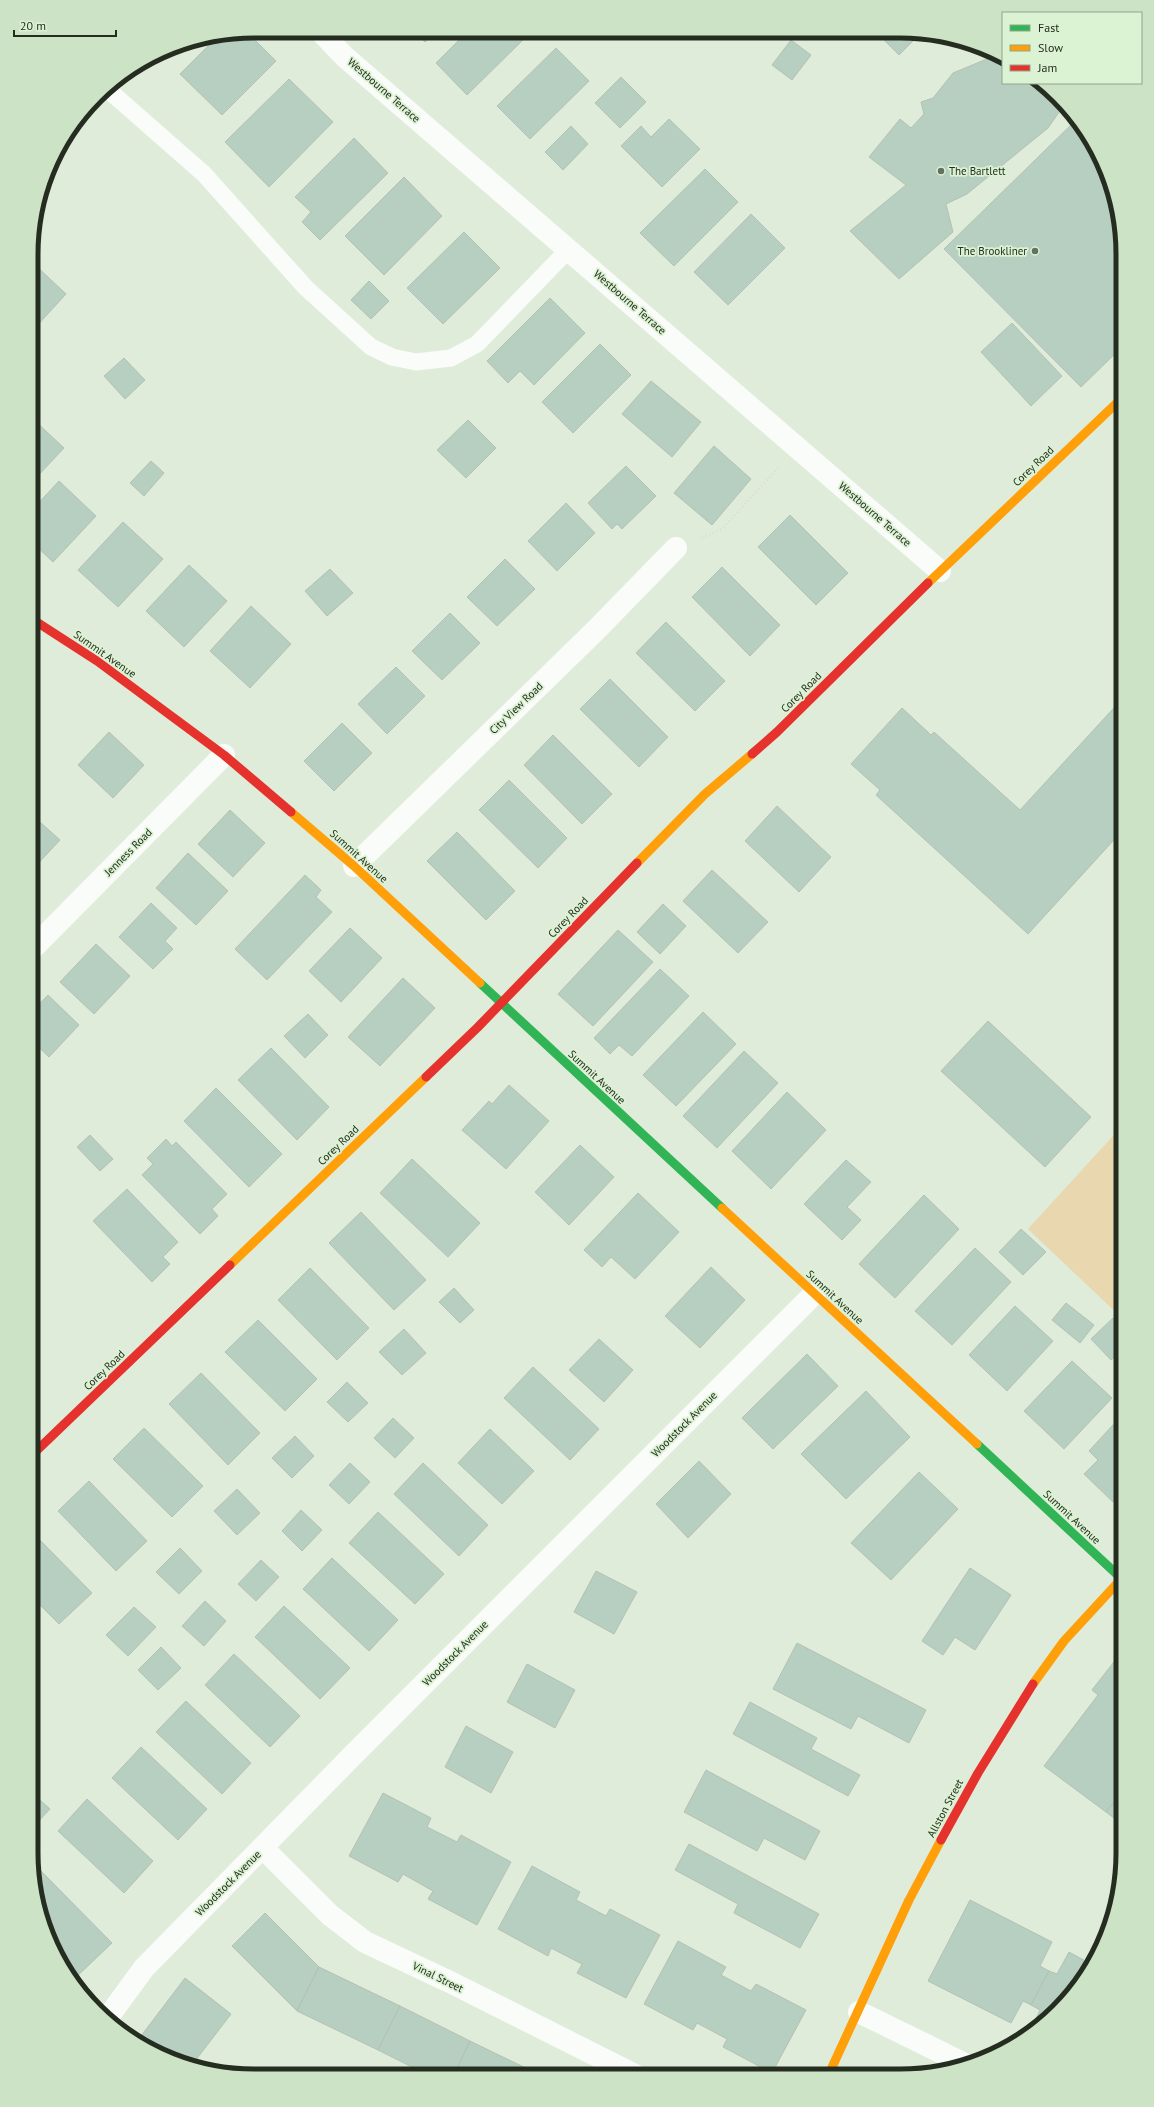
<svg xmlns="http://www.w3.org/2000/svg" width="1154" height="2107" font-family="'PT Sans',sans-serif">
	<rect width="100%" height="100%" fill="#e0ecda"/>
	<polygon fill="#e8d7af" points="1123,1125 1123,1319 1028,1229"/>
	<g fill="#b6cfc0" stroke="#b4c1b5">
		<polygon points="247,32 276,61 222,115 180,74 212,42 210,40"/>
		<polygon points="415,32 435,32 425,42"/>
		<polygon points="467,32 530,33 467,95 436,63"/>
		<polygon points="879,35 919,35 899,55"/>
		<polygon points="791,40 811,55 792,80 772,65"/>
		<polygon points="556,48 589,81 530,139 497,106"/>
		<polygon points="999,54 1003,57 1003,83 1042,83 1064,105 1048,128 967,194 946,204 953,232 899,279 850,231 906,185 869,157 900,119 911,128 924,114 921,102 933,98 953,73"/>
		<polygon points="621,77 646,102 620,128 595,103"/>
		<polygon points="289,79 333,122 269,187 225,142"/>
		<polygon points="669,119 700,149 662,187 621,146 641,126 651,137"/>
		<polygon points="1076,120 1085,130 1111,182 1123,254 1123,346 1081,387 944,249"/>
		<polygon points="571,126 588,144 563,170 545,152"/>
		<polygon points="354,138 388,173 320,240 302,222 311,212 295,197"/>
		<polygon points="705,169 738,202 674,266 640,233"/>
		<polygon points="404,177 442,216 384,275 345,236"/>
		<polygon points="751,214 785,248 728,305 694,272"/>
		<polygon points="464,232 500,268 443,324 407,288"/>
		<polygon points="33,263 66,294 34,329 39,334 33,341"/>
		<polygon points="369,281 389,301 371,319 351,300"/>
		<polygon points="550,298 585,333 534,385 520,371 508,383 487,361"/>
		<polygon points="1012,323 1062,376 1031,406 981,352"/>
		<polygon points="600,344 631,375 573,433 542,402"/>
		<polygon points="124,358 145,380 125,399 104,376"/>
		<polygon points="651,381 701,422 672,457 622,414"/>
		<polygon points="33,419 64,448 33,481"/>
		<polygon points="468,420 496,448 466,478 437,450"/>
		<polygon points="714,446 751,479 712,525 674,493"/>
		<polygon points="151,461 164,473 144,496 130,483"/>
		<polygon points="626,466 656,496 622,529 617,524 612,529 588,503"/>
		<polygon points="59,481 96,516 53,562 33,543 33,509"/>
		<polygon points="566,503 595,533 557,571 528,541"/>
		<polygon points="790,515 848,573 816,605 758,547"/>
		<polygon points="123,522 163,559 118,607 78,570"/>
		<polygon points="505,559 535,589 497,626 467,597"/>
		<polygon points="189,565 227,601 184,647 146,611"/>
		<polygon points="722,567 780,625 750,656 692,597"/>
		<polygon points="330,569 353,593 327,616 305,591"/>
		<polygon points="251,606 291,644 250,688 210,651"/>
		<polygon points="450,613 480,643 442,680 412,651"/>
		<polygon points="666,622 725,681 695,711 636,653"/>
		<polygon points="396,667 425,696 387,734 358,704"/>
		<polygon points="610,679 668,737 639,767 580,709"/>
		<polygon points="1123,698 1123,830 1028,934 876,795 880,790 851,764 902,708 931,735 934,732 1020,810"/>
		<polygon points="342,723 372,753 334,791 304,761"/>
		<polygon points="109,732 144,765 113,798 78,765"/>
		<polygon points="553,735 612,794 582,824 524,765"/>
		<polygon points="509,780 567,838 538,868 479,810"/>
		<polygon points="777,806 831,857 799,892 745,841"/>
		<polygon points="230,810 265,843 233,877 198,844"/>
		<polygon points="32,815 60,840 32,870"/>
		<polygon points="457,832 515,891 486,920 427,861"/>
		<polygon points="188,853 228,891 196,925 156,888"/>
		<polygon points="712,870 768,922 738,953 683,901"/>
		<polygon points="305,875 321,890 316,897 332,912 267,980 235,949"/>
		<polygon points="151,903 177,928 165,941 173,949 153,969 119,937"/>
		<polygon points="663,904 686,926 660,954 637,932"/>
		<polygon points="350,928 382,958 341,1002 309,971"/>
		<polygon points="618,930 653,962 593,1026 558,994"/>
		<polygon points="96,944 130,976 94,1014 60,982"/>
		<polygon points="660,969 689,996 632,1056 619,1045 610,1054 594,1038"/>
		<polygon points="403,978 435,1008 380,1066 348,1037"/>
		<polygon points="48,995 79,1025 49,1057 32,1041 32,1012"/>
		<polygon points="703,1012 736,1044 676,1106 643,1075"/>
		<polygon points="308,1014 328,1035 305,1058 284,1036"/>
		<polygon points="988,1021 1091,1117 1045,1167 941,1071"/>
		<polygon points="271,1048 329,1107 297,1140 238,1080"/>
		<polygon points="744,1051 778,1083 717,1148 683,1116"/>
		<polygon points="32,1077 39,1084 32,1091"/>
		<polygon points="509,1085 549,1121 506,1169 462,1130 489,1101 492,1104"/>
		<polygon points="216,1088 282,1154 249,1187 184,1121"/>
		<polygon points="787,1092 826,1130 771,1189 732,1151"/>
		<polygon points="90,1135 113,1159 100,1171 77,1147"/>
		<polygon points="166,1139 172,1146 176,1142 227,1194 212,1209 218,1216 200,1234 142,1175 153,1164 147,1158"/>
		<polygon points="580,1145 614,1177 569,1225 535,1192"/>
		<polygon points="412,1159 480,1223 448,1257 380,1193"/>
		<polygon points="846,1160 871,1182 847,1207 861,1220 842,1240 804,1204"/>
		<polygon points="127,1189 178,1242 163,1257 170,1264 152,1282 93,1221"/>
		<polygon points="638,1193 679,1232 635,1279 611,1257 602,1267 584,1250"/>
		<polygon points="924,1195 959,1229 895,1298 859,1264"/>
		<polygon points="361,1212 426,1280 394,1310 329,1243"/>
		<polygon points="1021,1229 1046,1252 1023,1275 999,1252"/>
		<polygon points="975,1248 1011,1282 952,1345 915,1311"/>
		<polygon points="711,1267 745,1300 700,1348 665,1316"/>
		<polygon points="310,1268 369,1328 337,1360 278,1300"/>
		<polygon points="454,1288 474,1310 460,1323 439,1302"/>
		<polygon points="1066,1303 1094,1325 1080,1343 1052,1320"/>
		<polygon points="1015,1306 1053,1341 1007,1391 969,1355"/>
		<polygon points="1113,1318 1123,1328 1123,1349 1111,1360 1091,1339"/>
		<polygon points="258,1320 317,1379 285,1411 225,1352"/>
		<polygon points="404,1329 426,1353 402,1375 379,1352"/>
		<polygon points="599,1339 633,1370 604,1402 569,1370"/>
		<polygon points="807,1354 838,1386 773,1449 742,1418"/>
		<polygon points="1072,1361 1112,1398 1064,1449 1024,1411"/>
		<polygon points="533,1367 599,1429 570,1460 504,1398"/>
		<polygon points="201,1373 260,1433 228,1465 169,1404"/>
		<polygon points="347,1382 368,1403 348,1422 327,1402"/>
		<polygon points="866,1391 910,1437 846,1499 801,1454"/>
		<polygon points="1123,1414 1123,1492 1113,1502 1084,1474 1098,1460 1089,1451"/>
		<polygon points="393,1418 414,1438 395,1458 374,1438"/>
		<polygon points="144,1428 203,1486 172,1517 113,1459"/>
		<polygon points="490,1429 534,1471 502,1504 458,1463"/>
		<polygon points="295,1436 314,1456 292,1478 272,1458"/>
		<polygon points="699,1461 731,1494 688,1538 656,1504"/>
		<polygon points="350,1463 370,1482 349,1504 329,1485"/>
		<polygon points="423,1463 488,1525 459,1556 394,1494"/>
		<polygon points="919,1472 958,1509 891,1580 851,1543"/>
		<polygon points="89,1481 147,1541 116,1571 58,1511"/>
		<polygon points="237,1489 260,1513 237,1535 214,1511"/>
		<polygon points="301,1510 322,1530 302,1551 282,1531"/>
		<polygon points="378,1512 444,1574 415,1604 349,1543"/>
		<polygon points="33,1533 92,1593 59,1624 31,1596 31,1535"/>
		<polygon points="180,1548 202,1571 179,1594 156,1572"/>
		<polygon points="332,1558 398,1620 369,1651 303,1589"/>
		<polygon points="261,1560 279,1577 256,1601 238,1584"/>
		<polygon points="970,1568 1011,1595 975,1650 955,1637 943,1655 922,1641"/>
		<polygon points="596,1571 637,1592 614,1634 574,1612"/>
		<polygon points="205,1601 226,1621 204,1646 182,1626"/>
		<polygon points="284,1606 350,1668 320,1699 255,1637"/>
		<polygon points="134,1607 156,1627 128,1656 106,1635"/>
		<polygon points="797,1643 926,1710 909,1743 858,1716 851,1729 773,1689"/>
		<polygon points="161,1647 181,1668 158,1690 138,1670"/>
		<polygon points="234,1654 300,1716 270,1747 205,1685"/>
		<polygon points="1117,1658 1123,1662 1123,1791 1106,1812 1044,1766 1098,1695 1092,1690"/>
		<polygon points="527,1664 575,1690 555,1728 507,1702"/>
		<polygon points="186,1701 251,1763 222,1794 156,1732"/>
		<polygon points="750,1702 817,1738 811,1749 860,1775 848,1796 733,1734"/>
		<polygon points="466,1726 513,1752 491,1793 445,1767"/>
		<polygon points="141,1747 207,1809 178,1840 112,1778"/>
		<polygon points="706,1770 820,1831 805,1860 764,1838 757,1851 684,1812"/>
		<polygon points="1123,1791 1123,1825 1106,1812"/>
		<polygon points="31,1792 50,1809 31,1829"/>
		<polygon points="383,1793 431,1818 427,1827 457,1842 461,1835 511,1862 477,1925 428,1899 433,1891 403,1874 398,1882 349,1856"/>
		<polygon points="87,1799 153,1861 124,1893 58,1831"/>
		<polygon points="31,1838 39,1846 31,1855"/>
		<polygon points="689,1844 819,1914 800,1948 734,1913 738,1904 675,1870"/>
		<polygon points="532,1866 580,1892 576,1900 606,1916 610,1909 660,1935 626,1998 577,1973 582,1964 551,1948 548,1956 498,1929"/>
		<polygon points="38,1868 112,1943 72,1981 43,1925 34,1872"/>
		<polygon points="970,1900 1052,1942 1040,1966 1049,1971 1031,2005 1023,2001 1011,2023 928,1981"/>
		<polygon points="265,1913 319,1967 297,2011 232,1946"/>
		<polygon points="678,1941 726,1967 721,1975 751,1991 756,1984 806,2010 772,2073 723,2047 727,2039 697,2023 693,2030 644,2004"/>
		<polygon points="1069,1952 1091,1964 1077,1989 1029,2034 1040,2010 1031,2005 1049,1971 1057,1974"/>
		<polygon points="319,1967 400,2006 378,2050 297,2011"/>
		<polygon points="185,1978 231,2014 192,2065 168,2059 138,2040"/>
		<polygon points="400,2006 470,2041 454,2075 428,2075 378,2050"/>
		<polygon points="470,2041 540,2075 454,2075"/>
		<polygon points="248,2069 258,2074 245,2074"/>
	</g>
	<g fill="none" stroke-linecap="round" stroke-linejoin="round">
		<polyline stroke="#d8dcd6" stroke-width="2.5" stroke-dasharray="1 3" stroke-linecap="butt" points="702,538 722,529 778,468"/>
		<polyline stroke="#fafcf9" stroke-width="17" points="106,88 204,174 306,288 371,347 392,357 416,362 451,358 477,344 568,250"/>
		<g stroke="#fafcf9" stroke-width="22">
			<polyline points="320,31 345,57 940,571"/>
			<polyline points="354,866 596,630 676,548"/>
			<polyline points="32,949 224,755"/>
			<polyline points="263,1848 330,1915 365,1942 450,1982 635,2075"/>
			<polyline points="859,2012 967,2065"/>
			<polyline points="106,2020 144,1968 355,1753 814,1294"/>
		</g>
		<g stroke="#30b455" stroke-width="9">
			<polyline points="480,983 722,1208"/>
			<polyline points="977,1444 1123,1580"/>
		</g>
		<g stroke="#ff9f0a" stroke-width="9">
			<polyline points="928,583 1123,397"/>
			<polyline points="291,812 354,866 480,983"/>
			<polyline points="637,863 705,794 752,754"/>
			<polyline points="722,1208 977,1444"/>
			<polyline points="230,1265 426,1077"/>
			<polyline points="1033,1684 1064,1641 1123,1577"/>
			<polyline points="828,2076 909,1900 941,1840"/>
		</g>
		<g stroke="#e5322d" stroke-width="9">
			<polyline points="32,619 97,661 224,755 291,812"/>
			<polyline points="752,754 777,732 928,583"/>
			<polyline points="426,1077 478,1027 637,863"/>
			<polyline points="31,1456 230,1265"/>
			<polyline points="941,1840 978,1773 1033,1684"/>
		</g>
	</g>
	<g fill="#667062" stroke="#dcf3d3" stroke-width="1.5">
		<circle cx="941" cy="171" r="4"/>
		<circle cx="1035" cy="251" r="4"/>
	</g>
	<g text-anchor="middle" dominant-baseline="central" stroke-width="3.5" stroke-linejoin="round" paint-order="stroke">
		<g font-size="11" fill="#252d21" stroke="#dcf3d3">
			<text transform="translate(384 90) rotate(41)">Westbourne Terrace</text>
			<text transform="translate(630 302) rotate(41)">Westbourne Terrace</text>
			<text transform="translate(1033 466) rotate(-44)">Corey Road</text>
			<text transform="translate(875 514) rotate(41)">Westbourne Terrace</text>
			<text transform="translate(105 654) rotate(35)">Summit Avenue</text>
			<text transform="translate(801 692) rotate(-45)">Corey Road</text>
			<text transform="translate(516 708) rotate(-44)">City View Road</text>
			<text transform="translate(128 852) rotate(-45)">Jenness Road</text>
			<text transform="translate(359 856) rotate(42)">Summit Avenue</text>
			<text transform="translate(568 917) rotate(-46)">Corey Road</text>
			<text transform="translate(597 1077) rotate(43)">Summit Avenue</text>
			<text transform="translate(338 1145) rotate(-44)">Corey Road</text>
			<text transform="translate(835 1297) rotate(43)">Summit Avenue</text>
			<text transform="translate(104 1370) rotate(-44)">Corey Road</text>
			<text transform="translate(684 1424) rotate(-45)">Woodstock Avenue</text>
			<text transform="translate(1072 1517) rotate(43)">Summit Avenue</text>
			<text transform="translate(455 1653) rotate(-45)">Woodstock Avenue</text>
			<text transform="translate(945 1808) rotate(-62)">Allston Street</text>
			<text transform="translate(228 1883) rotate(-45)">Woodstock Avenue</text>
			<text transform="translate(438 1977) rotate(26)">Vinal Street</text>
		</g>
		<g font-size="11" fill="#252d21" stroke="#dcf3d3" text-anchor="start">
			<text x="949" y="171">The Bartlett</text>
			<text x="1027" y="251" text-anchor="end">The Brookliner</text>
		</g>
	</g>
	<path d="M0 0H1154V2107H0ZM254 38H900A216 216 0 0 1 1116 254V1853A216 216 0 0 1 900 2069H254A216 216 0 0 1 38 1853V254A216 216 0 0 1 254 38Z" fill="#cde3c5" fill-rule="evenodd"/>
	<path fill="none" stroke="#252d21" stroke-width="5" d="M254 38H900A216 216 0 0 1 1116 254V1853A216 216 0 0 1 900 2069H254A216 216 0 0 1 38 1853V254A216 216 0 0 1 254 38Z"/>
	<rect x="1002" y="12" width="140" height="72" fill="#dcf3d3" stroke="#93a48c"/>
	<rect x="1010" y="25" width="20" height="6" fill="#30b455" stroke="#93a48c"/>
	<text x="1038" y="32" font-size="12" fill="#252d21">Fast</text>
	<rect x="1010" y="45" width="20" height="6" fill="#ff9f0a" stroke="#93a48c"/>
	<text x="1038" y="52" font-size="12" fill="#252d21">Slow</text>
	<rect x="1010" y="65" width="20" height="6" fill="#e5322d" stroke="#93a48c"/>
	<text x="1038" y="72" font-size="12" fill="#252d21">Jam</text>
	<path d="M14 30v6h102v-6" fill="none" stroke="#252d21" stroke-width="2"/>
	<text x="20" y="30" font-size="12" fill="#252d21" stroke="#dcf3d3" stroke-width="3" paint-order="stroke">20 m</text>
</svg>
